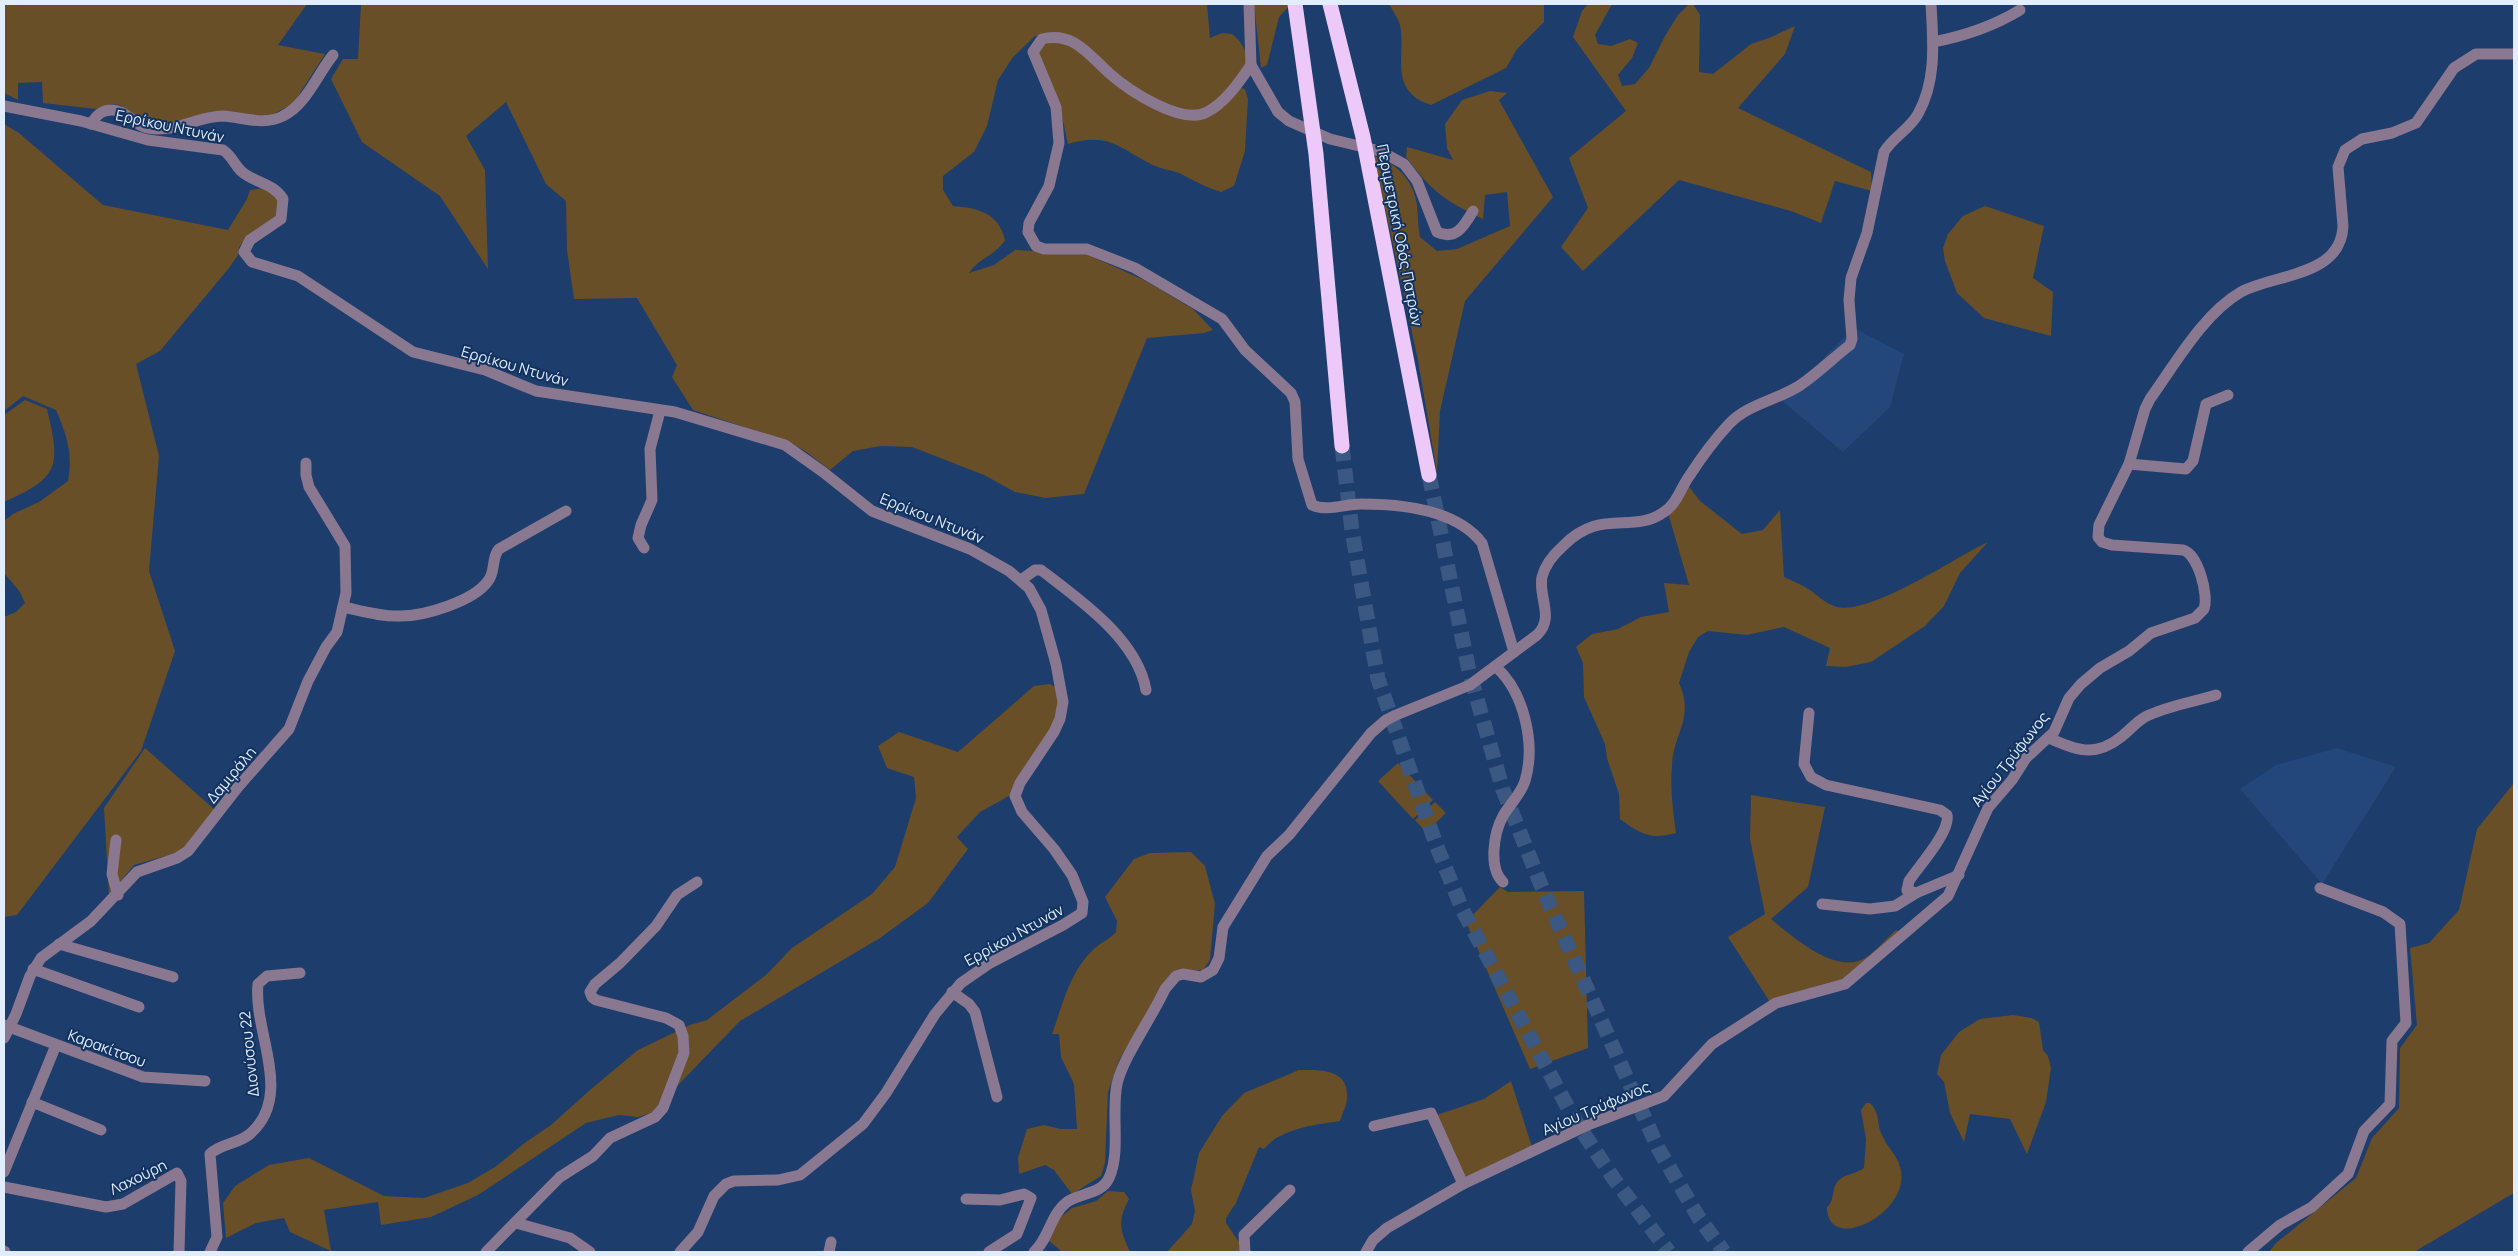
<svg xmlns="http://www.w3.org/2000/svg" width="2518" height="1256" font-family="Manrope,sans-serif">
	<rect width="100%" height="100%" fill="#1d3d6c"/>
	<g fill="#23477b">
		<polygon points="1854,328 1904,354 1890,407 1843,452 1781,400"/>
		<polygon points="2337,748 2396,767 2322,884 2240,789 2276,765"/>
	</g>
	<g fill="#684f27">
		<polygon points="4,4 307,4 278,45 325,54 293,104 271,115 156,124 146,122 120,105 111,104 96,109 43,103 42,82 18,83 18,100 4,93"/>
		<path d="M361,4H1207L1210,38L1222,33L1232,34C1240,40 1249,52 1246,63C1241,80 1208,117 1189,112C1140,100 1092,60 1050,33L1035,36L1013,57L998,80L987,126L974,152L943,176V190L953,206C978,208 999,213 1005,240C994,257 980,257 969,273L994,265L1015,250L1086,254L1144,280L1193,309L1213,330L1204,333L1147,338L1084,494L1046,498L1015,492L984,475L912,447L881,446L853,451L830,470L805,451L789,442L693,410L672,377L677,365L637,298L574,299L567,250L566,201L546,184L506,102L466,136L485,170L488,269L440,196L362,142L331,79L343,59H358Z"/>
		<polygon points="1254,4 1291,4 1279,17 1267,65 1261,68"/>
		<path d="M1389,4H1544V22L1517,49L1506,68L1431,105C1388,91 1406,57 1400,25C1398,18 1392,10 1389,4Z"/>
		<polygon points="1588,4 1612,4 1595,35 1598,44 1611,46 1630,39 1638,43 1632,58 1618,75 1622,86 1635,84 1649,68 1665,36 1678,15 1689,4 1693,4 1700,15 1699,72 1713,74 1751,44 1769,38 1795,26 1785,54 1738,108 1871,172 1872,191 1835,181 1821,223 1791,211 1679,180 1583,271 1561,247 1588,208 1569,158 1626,111 1573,37 1582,11"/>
		<path d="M1045,41L1069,44L1085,55L1105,76L1192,120L1241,88L1245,89L1248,99L1245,151L1234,186L1221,192C1205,187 1193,180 1179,173C1171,170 1161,169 1153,165C1118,148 1110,132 1068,144L1060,108L1038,53Z"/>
		<path d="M1490,91L1507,93L1499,100L1553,197L1465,301L1440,411L1437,473L1418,360L1374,156C1396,162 1415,182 1417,206C1418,217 1418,227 1420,237L1437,251L1457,249L1510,226L1507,192L1485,195L1483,219C1445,201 1431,191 1406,157L1407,147L1453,160L1447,148L1445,124L1462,100Z"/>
		<path d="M4,124L19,133L103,205L228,230L247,199L250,190L264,188L279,200L277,217L244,241L239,247L238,255L229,268L160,351L136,364L159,456L149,571L175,651L141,751L17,915L4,917V617L16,612L25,603L20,592L4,573V521L13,514L39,502L68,481C73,454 67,435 56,410L23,396L4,411Z"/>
		<polygon points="1985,206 2044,226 2033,278 2053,292 2051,336 1984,318 1957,293 1945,261 1943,248 1948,234 1963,216"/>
		<path d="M25,400L47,409C61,468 59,477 4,502V415Z"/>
		<path d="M1687,484L1700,501L1742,534L1763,530L1780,510L1784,577C1792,581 1801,584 1808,589C1818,595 1825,604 1837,607C1871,615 1954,558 1988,542L1960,573L1944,606L1925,626L1871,662L1846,667L1826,666L1830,648L1784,627L1747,635L1708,631L1698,637L1689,652L1679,683C1695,719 1673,733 1672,766C1670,789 1673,811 1676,833C1651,840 1640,834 1620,819L1619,794L1607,758L1605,744L1584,697L1583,663L1576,647L1592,634L1618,629L1641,617L1669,612L1664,583L1689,585L1668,513Z"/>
		<polygon points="1050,684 1055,687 1059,700 1059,713 1047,737 1009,796 980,812 957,837 968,849 928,903 880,938 740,1021 651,1113 638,1117 619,1115 586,1123 478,1195 431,1217 381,1225 378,1202 324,1210 331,1251 290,1232 284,1218 256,1223 226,1238 223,1203 235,1186 269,1165 309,1158 384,1196 424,1198 468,1183 495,1167 526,1142 551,1125 590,1090 638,1050 690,1025 707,1020 766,975 792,948 872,894 895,867 916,798 914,777 887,768 878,746 899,732 958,752 1034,686"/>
		<polygon points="145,748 215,810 183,851 134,865 109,895 104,808"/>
		<polygon points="1398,763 1433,800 1413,819 1378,781"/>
		<polygon points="2514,783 2514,1193 2414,1252 2269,1252 2276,1243 2356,1178 2372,1138 2399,1108 2400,1048 2417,1025 2410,948 2429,943 2459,910 2477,829"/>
		<path d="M1751,795L1825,807L1808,887L1771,919C1792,936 1836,976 1865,958C1876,951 1886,939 1896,930L1904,933L1844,982L1770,1002L1728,937L1765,914L1750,839Z"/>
		<polygon points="1435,802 1446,813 1426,832 1415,820"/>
		<path d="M1191,852L1205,866L1215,904L1210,960L1203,970L1188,971L1155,1001L1119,1060L1108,1092L1105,1163L1101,1176L1072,1194L1054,1170L1045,1165L1019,1174L1018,1158L1027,1129L1044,1125L1061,1129H1077L1074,1084L1061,1057L1059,1034H1052C1062,1006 1070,972 1092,951C1099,943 1109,940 1116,932L1117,921L1105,897L1134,859L1150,853Z"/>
		<polygon points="1500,887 1508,892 1584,891 1588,1048 1530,1069 1466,922"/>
		<polygon points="2013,1015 2032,1018 2039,1022 2043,1050 2048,1056 2051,1068 2046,1102 2027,1154 2010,1119 1970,1114 1964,1142 1950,1113 1944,1082 1937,1074 1941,1055 1959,1032 1980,1019"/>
		<path d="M1299,1070C1319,1070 1349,1068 1347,1098C1347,1105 1342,1114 1340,1121C1315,1125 1281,1128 1264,1149L1259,1147L1236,1203L1226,1218V1223L1239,1242L1240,1252H1167L1192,1224L1195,1211L1191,1190L1199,1153L1222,1116L1244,1093Z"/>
		<polygon points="1511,1081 1532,1147 1463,1181 1437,1115 1484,1099"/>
		<path d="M1866,1103H1870C1882,1116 1875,1122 1883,1137C1888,1148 1897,1155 1900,1167C1914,1212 1827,1256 1827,1207C1835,1201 1831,1189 1838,1181C1844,1174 1856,1174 1864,1168L1866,1139L1861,1110Z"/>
		<path d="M1108,1191L1124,1192L1129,1199C1117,1222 1120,1229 1130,1252H1062L1047,1239L1057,1220L1072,1208L1096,1201Z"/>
	</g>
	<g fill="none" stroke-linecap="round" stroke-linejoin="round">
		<g stroke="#3b5882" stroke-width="15" stroke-dasharray="15 8" stroke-linecap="butt">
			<polyline points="1342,446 1352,531 1378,679 1437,847 1463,911 1574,1119 1614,1179 1669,1252"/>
			<polyline points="1429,475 1469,671 1503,790 1541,885 1658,1148 1699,1218 1724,1252"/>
		</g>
		<g stroke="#8a7890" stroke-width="11">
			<path d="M1249,4L1251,65L1278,112L1289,121L1330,139L1380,151L1404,164L1417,181L1437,232C1456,241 1464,226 1473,211"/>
			<path d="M1933,42C1965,36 1992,27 2020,10"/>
			<path d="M1251,65C1239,82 1226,102 1207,112C1182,126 1128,90 1109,73C1089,55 1073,31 1042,39L1033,52L1056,107L1059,143L1049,186L1029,223L1028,232L1036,246L1044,249H1087L1135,268L1222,319L1245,350L1291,393L1295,402L1298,459L1312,505C1327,512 1345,504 1361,504C1401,504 1456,509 1482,543L1514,652"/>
			<path d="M4,106L81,121L148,140L223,150C232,156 234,164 241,171C254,183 272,182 283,199L281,219L250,240L244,252L252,262L298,276L413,352L485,370L536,391L675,412L785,445L823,472L872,511L970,549L1009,571L1029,588L1041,610L1056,664L1063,702L1060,719L1054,732L1020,783L1015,796L1022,812L1054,849L1072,875L1083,902L1082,913L1063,925L990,963L961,983L935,1014L886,1093L863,1124L800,1175L778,1180L734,1181L726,1184L714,1196L698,1232L680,1252"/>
			<path d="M91,124C96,116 101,110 112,110C127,110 134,126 148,128C177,133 197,116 223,116C242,117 264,126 283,116C306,105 317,75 333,55"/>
			<polyline points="2129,464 2186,469 2193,461 2206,404 2228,395"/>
			<polyline points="644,548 638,538 641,525 652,500 650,449 660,411"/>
			<path d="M1021,580L1035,570H1041C1080,600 1137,639 1146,690"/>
			<path d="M343,607C362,611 382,617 401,616C425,616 474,601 488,581C496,571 491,558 499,549L566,511"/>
			<path d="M1496,667C1524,692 1536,744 1525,781C1521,794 1510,804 1503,816C1494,832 1488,868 1503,882"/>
			<path d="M1809,713L1804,764L1811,777L1826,785L1940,810L1947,815C1951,831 1918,867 1909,881L1907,890L1916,893L1959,875"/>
			<path d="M2049,738C2075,750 2095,758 2121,737C2129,731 2136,722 2145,717C2166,706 2194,702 2216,695"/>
			<polyline points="116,840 112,874 118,895"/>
			<polyline points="1822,904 1870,909 1895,906 1916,893"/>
			<polyline points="59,944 173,977"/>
			<polyline points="33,969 139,1007"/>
			<polyline points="952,992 969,1004 975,1012 997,1097"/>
			<polyline points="4,1025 143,1077 205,1081"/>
			<polyline points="4,1038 16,1014 30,976 41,958 91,921 137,872 177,858 188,851 238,787 289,729 308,681 326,647 337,632 346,593 345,546 309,487 306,475 306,463"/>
			<polyline points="32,1102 101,1130"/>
			<polyline points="1374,1126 1431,1113 1463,1184"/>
			<polyline points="4,1172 56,1045"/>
			<polyline points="4,1187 106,1207 123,1204 177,1173 181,1181 179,1252"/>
			<polyline points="966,1199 1000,1200 1024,1194 1031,1198 1017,1234 989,1252"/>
			<polyline points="516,1223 570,1238 590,1252"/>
			<polyline points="4,1251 5,1252"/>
			<path d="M210,1252L217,1237L210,1154C221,1143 240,1144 251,1133C294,1094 253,1032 258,984L267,976L300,973"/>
			<polyline points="486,1252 560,1177 593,1156 610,1138 655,1117 663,1108 684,1053 683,1036 679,1025 666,1018 596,1000 592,997 590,992 595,984 620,963 656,926 677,895 697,882"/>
			<polyline points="829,1252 831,1242"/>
			<path d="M1034,1252C1049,1239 1050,1215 1067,1202C1080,1193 1102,1194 1109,1178C1121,1153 1111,1112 1117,1084C1123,1057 1153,1016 1165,989L1176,976L1183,974L1201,977L1213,970L1219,958L1223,927L1267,856L1289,835L1371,733L1386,720L1396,715L1470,685L1537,635C1555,618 1538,597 1542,577C1545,565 1554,554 1563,546C1601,507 1632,535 1664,512C1677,504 1681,487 1690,475C1701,458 1715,439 1729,424C1748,404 1777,400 1799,386C1817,374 1833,358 1850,345L1852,339L1849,300L1851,278L1867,233L1884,152C1893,137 1910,129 1918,114C1937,80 1933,41 1931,4"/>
			<polyline points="1245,1252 1244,1235 1290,1190"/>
			<path d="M1366,1252L1373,1240L1387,1228L1463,1184L1590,1124L1664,1096L1712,1044L1776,1003L1845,984L1948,896L1988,808L2012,780L2026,758L2054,732L2069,698L2081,684L2100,668L2129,651L2151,633L2195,618L2204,609C2209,595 2198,554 2183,550L2112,545L2102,542L2098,537L2099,525L2129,464L2145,409L2150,399C2175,364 2204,313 2241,292C2274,274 2341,277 2343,226L2338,167L2345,150L2362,139L2392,133L2416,123L2454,68L2476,54H2514"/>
			<polyline points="2248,1252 2280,1225 2312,1207 2348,1174 2364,1131 2390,1104 2392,1041 2406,1023 2400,924 2383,912 2320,888"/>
		</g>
		<g stroke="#edc9f9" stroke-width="15">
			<polyline points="1295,4 1316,154 1342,446"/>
			<polyline points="1330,4 1363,137 1429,475"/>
		</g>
	</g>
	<g text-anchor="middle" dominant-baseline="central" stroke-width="4" stroke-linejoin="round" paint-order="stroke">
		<g font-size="15" fill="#e2eeff" stroke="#123260">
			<text transform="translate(170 126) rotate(12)">Ερρίκου Ντυνάν</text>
			<text transform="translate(1400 235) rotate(79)">Περιμετρική Οδός Πατρών</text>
			<text transform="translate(515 366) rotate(16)">Ερρίκου Ντυνάν</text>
			<text transform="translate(932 518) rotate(22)">Ερρίκου Ντυνάν</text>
			<text transform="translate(2010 759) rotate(-52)">Αγίου Τρύφωνος</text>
			<text transform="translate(231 775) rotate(-50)">Δαμιράλη</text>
			<text transform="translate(1014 935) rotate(-29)">Ερρίκου Ντυνάν</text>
			<text transform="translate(107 1048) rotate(20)">Καρακίτσου</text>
			<text transform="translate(249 1054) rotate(-96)">Διονύσου 22</text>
			<text transform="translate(1596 1108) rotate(-23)">Αγίου Τρύφωνος</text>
			<text transform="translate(138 1177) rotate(-26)">Λαχούρη</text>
		</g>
	</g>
	<rect width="2518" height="1256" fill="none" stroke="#e2eeff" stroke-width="10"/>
</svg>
